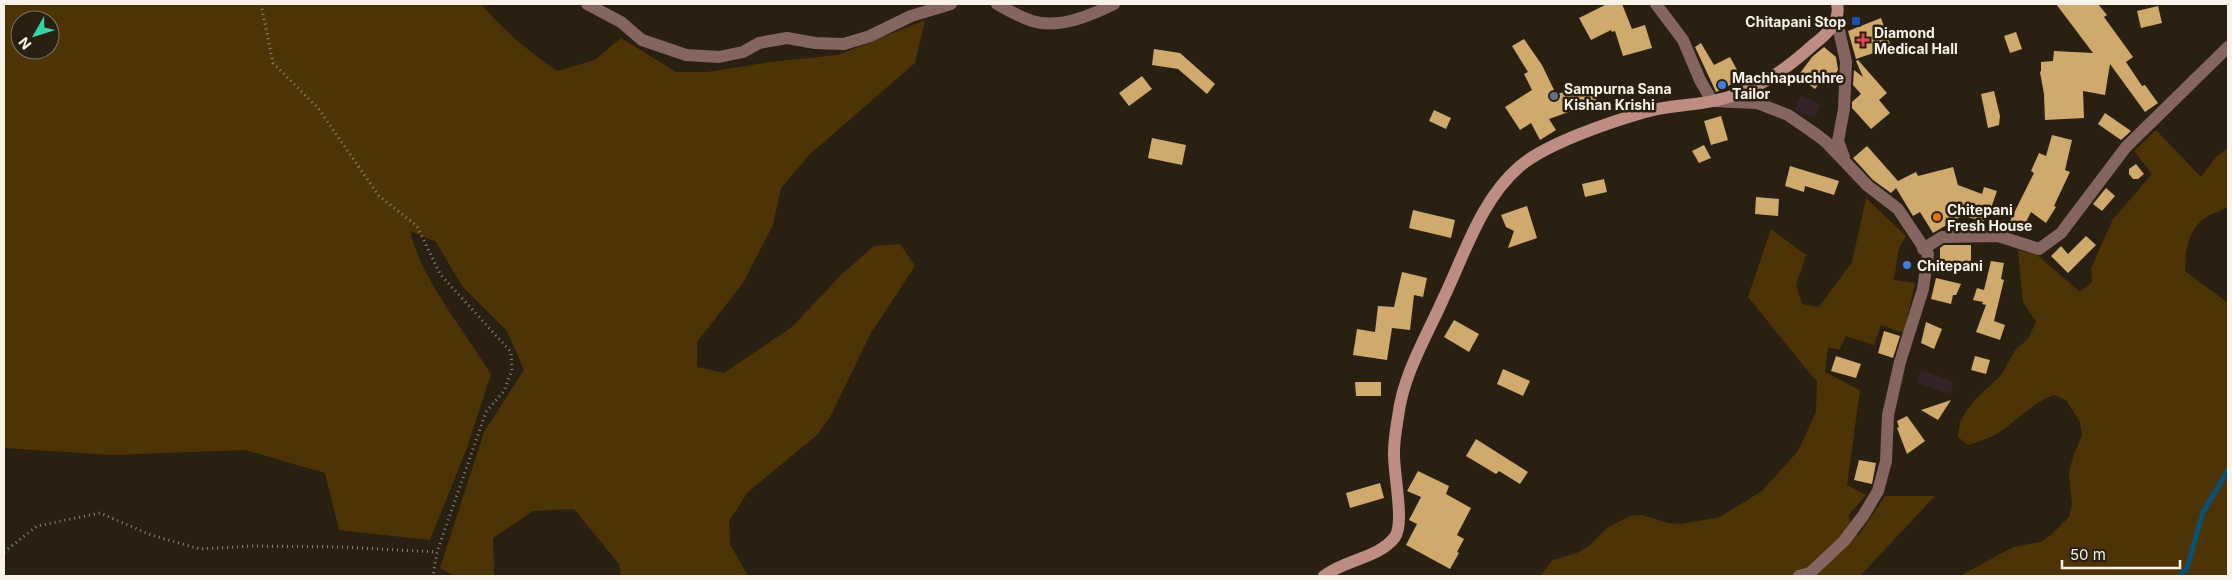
<svg xmlns="http://www.w3.org/2000/svg" width="2232" height="580" font-family="Inter,sans-serif">
	<rect width="100%" height="100%" fill="#292012"/>
	<g fill="#352328">
		<polygon points="1800,96 1820,104 1815,118 1795,111"/>
		<polygon points="1921,370 1954,382 1950,394 1917,383"/>
	</g>
	<g fill="#4d3407" fill-rule="evenodd">
		<path d="M4,4H481C504,31 528,51 557,71L595,60L621,38L676,72H707L770,62L838,55L925,20L915,63L810,154L781,188L773,225L743,283L697,342V367L724,373L792,327L841,275L874,246L900,244L915,266L871,333L830,417L817,435L748,492L729,521L730,544L748,576H621L619,564L574,509L533,511L493,538L494,576H454L440,568L484,432L524,370L507,331L462,286L436,242L410,231C422,281 464,330 491,374L467,448L430,540L339,530L325,473L245,450L111,455L4,448ZM20,20H50V50H20Z"/>
		<path d="M2156,130L2201,177L2217,156L2228,148V206C2222,211 2217,212 2210,215C2189,226 2185,249 2185,271L2228,303V576H1960L2013,547L2040,542L2051,535L2069,517L2072,504L2069,475L2072,460L2082,435L2080,422L2066,400L2054,395C2034,402 2021,417 2004,429C1994,437 1980,441 1968,445L1958,437L1960,422L1966,412L1974,401L2002,374L2015,350L2028,339L2036,322L2023,302L2018,250L2036,254L2080,292L2092,282L2091,268L2113,219L2152,174L2134,151Z"/>
		<polygon points="1866,198 1906,236 1899,248 1894,280 1915,283 1904,333 1881,325 1874,345 1846,336 1839,350 1828,347 1825,372 1860,390 1847,485 1866,495 1848,516 1858,536 1885,496 1935,496 1860,576 1540,576 1553,560 1577,553 1589,546 1607,528 1630,516 1642,515 1668,523 1681,524 1720,517 1762,491 1798,451 1816,412 1817,382 1748,297 1771,229 1806,255 1796,285 1802,304 1819,307 1852,262"/>
	</g>
	<g fill="none" stroke-linecap="round" stroke-linejoin="round">
		<polyline stroke="#085077" stroke-width="5" points="2180,576 2187,568 2203,512 2228,470"/>
	</g>
	<g fill="#d0a96c">
		<polygon points="1607,4 1622,4 1632,29 1645,25 1652,48 1623,56 1615,31 1612,32 1611,30 1591,40 1579,18"/>
		<polygon points="2056,4 2098,4 2107,15 2104,17 2133,57 2126,62 2142,86 2145,85 2158,103 2145,112 2110,64 2105,95 2083,91 2084,118 2045,120 2044,94 2040,72 2041,71 2041,62 2053,61 2054,51 2093,53"/>
		<polygon points="2158,6 2162,23 2141,28 2137,11"/>
		<polygon points="1881,18 1891,47 1856,59 1848,31"/>
		<polygon points="2016,32 2022,49 2010,53 2004,36"/>
		<polygon points="1524,39 1542,65 1556,94 1592,85 1597,102 1576,107 1577,109 1549,119 1556,130 1540,140 1531,123 1520,130 1505,107 1532,90 1524,74 1528,72 1512,46"/>
		<polygon points="1701,43 1714,65 1730,57 1742,79 1716,92 1695,47"/>
		<polygon points="1824,47 1836,57 1838,70 1833,78 1826,74 1815,89 1798,76 1812,57"/>
		<polygon points="1154,49 1180,53 1215,84 1207,94 1178,69 1152,65"/>
		<polygon points="1858,60 1887,93 1879,100 1890,113 1871,129 1852,108 1852,102 1861,94 1853,85 1854,70 1863,77 1856,61"/>
		<polygon points="1142,76 1152,89 1129,106 1119,93"/>
		<polygon points="1994,91 2000,116 1999,125 1988,128 1981,94"/>
		<polygon points="1434,110 1451,118 1446,129 1429,121"/>
		<polygon points="2105,113 2131,131 2121,140 2098,124"/>
		<polygon points="1721,116 1728,140 1711,145 1704,121"/>
		<polygon points="2052,135 2072,140 2065,170 2070,172 2054,206 2056,207 2046,223 2031,212 2023,228 2010,221 2034,173 2031,171 2039,153 2046,156"/>
		<polygon points="1152,138 1186,145 1182,165 1148,158"/>
		<polygon points="1704,145 1711,158 1699,163 1692,151"/>
		<polygon points="1867,146 1898,181 1916,172 1918,176 1953,167 1958,185 1982,194 1984,187 1997,191 1990,211 1987,209 1984,221 1962,216 1933,233 1920,212 1913,216 1896,188 1891,193 1873,180 1853,158"/>
		<polygon points="2136,164 2144,174 2138,179 2133,179 2129,174 2129,169"/>
		<polygon points="1790,166 1839,181 1834,195 1805,186 1804,192 1785,186"/>
		<polygon points="1604,179 1607,192 1585,197 1582,184"/>
		<polygon points="2106,188 2115,196 2102,211 2093,204"/>
		<polygon points="1756,197 1779,199 1778,216 1755,214"/>
		<polygon points="1527,206 1537,238 1508,248 1514,231 1506,227 1501,215"/>
		<polygon points="1413,210 1455,220 1451,238 1409,228"/>
		<polygon points="2086,236 2096,245 2068,273 2051,256 2061,246 2068,254"/>
		<polygon points="1944,245 1971,245 1971,262 1940,263 1940,248"/>
		<polygon points="1991,261 2004,263 2001,279 2004,280 1994,321 2005,325 2000,340 1976,332 1986,305 1982,304 1983,302 1973,300 1977,288 1984,290"/>
		<polygon points="1402,272 1427,278 1423,297 1414,295 1410,330 1392,328 1387,360 1353,355 1357,329 1375,332 1378,306 1394,307"/>
		<polygon points="1936,278 1961,284 1956,295 1953,295 1951,304 1931,299"/>
		<polygon points="1454,320 1479,334 1469,352 1444,337"/>
		<polygon points="1926,322 1942,329 1934,349 1921,343"/>
		<polygon points="1884,331 1900,336 1893,358 1878,353"/>
		<polygon points="1836,356 1861,364 1856,378 1831,371"/>
		<polygon points="1975,356 1990,360 1986,374 1971,370"/>
		<polygon points="1503,369 1530,381 1523,396 1497,384"/>
		<polygon points="1355,382 1381,382 1381,396 1356,396"/>
		<polygon points="1951,400 1938,420 1921,410"/>
		<polygon points="1907,416 1925,441 1907,454 1897,428 1899,427 1897,421"/>
		<polygon points="1476,439 1528,472 1520,484 1499,471 1496,474 1466,456"/>
		<polygon points="1859,460 1876,463 1872,484 1854,480"/>
		<polygon points="1418,471 1449,486 1446,494 1471,508 1457,535 1464,539 1457,552 1459,553 1450,569 1406,545 1417,524 1409,520 1421,497 1407,491"/>
		<polygon points="1380,483 1384,498 1350,508 1346,493"/>
	</g>
	<g fill="none" stroke-linecap="round" stroke-linejoin="round">
		<g stroke="#8d867a" stroke-width="3" stroke-dasharray="1 4" stroke-linecap="butt">
			<polyline points="261,4 273,63 318,108 379,196 417,226 440,274 511,352 512,370 504,391 486,412 437,552 433,576"/>
			<polyline points="4,552 37,526 100,513 151,535 200,549 253,546 341,547 437,552"/>
		</g>
		<g stroke="#846560" stroke-width="12">
			<polyline points="587,4 621,22 642,40 686,55 719,57 743,52 759,43 787,38 815,43 844,44 870,36 911,16 951,4"/>
			<path d="M997,4C1008,10 1020,17 1032,21C1059,29 1090,16 1114,4"/>
			<polyline points="1656,4 1683,40 1700,80 1712,101 1757,103 1788,115 1817,135 1826,142 1868,186 1898,209 1928,254 1923,289 1900,362 1888,415 1886,461 1878,491 1863,516 1844,541 1810,573 1799,576"/>
			<polyline points="1837,21 1846,62 1844,109 1838,141 1844,157"/>
			<polyline points="1923,249 1942,237 1998,236 2039,249 2061,233 2126,147 2228,47"/>
		</g>
		<path stroke="#bd8c83" stroke-width="12" d="M1324,576C1345,559 1378,559 1395,537C1405,522 1393,472 1394,452C1394,440 1396,429 1398,417C1403,374 1427,336 1444,297C1465,253 1481,200 1519,167C1545,144 1610,122 1645,112C1667,105 1691,106 1713,101C1753,93 1783,72 1813,45C1827,34 1841,22 1837,4"/>
	</g>
	<rect fill="#1a4fb4" stroke="#292012" stroke-width="2" x="1851" y="16" width="10" height="10" rx="2.5"/>
	<path fill="#e0444e" stroke="#292012" stroke-width="2" d="M1860.5 32.5h5v5h5v5h-5v5h-5v-5h-5v-5h5z"/>
	<g fill="#3f7fe0" stroke="#292012" stroke-width="2">
		<circle cx="1722" cy="85" r="5"/>
		<circle cx="1907" cy="265" r="5"/>
	</g>
	<circle fill="#5c6f8a" stroke="#292012" stroke-width="2" cx="1554" cy="96" r="5"/>
	<circle fill="#e8710a" stroke="#292012" stroke-width="2" cx="1937" cy="217" r="5"/>
	<g text-anchor="middle" dominant-baseline="central" stroke-width="5" stroke-linejoin="round" paint-order="stroke">
		<g font-size="14" font-weight="bold" fill="#f8f2e9" stroke="#292012" text-anchor="start">
			<text x="1846" y="21" text-anchor="end">Chitapani Stop</text>
			<text x="1874" y="32">Diamond<tspan x="1874" dy="16">Medical Hall</tspan></text>
			<text x="1732" y="77">Machhapuchhre<tspan x="1732" dy="16">Tailor</tspan></text>
			<text x="1564" y="88">Sampurna Sana<tspan x="1564" dy="16">Kishan Krishi</tspan></text>
			<text x="1947" y="209">Chitepani<tspan x="1947" dy="16">Fresh House</tspan></text>
			<text x="1917" y="265">Chitepani</text>
		</g>
	</g>
	<rect width="2232" height="580" fill="none" stroke="#f8f2e9" stroke-width="10"/>
	<g transform="translate(35 35) rotate(231)"><circle r="24" fill="#292012" stroke="#7c7468"/>
	<path d="M0-4L9 19L0 12L-9 19Z" fill="#33d4a8"/>
	<text y="-8" font-size="14" font-weight="bold" text-anchor="middle" fill="#f8f2e9">N</text>
	</g>
	<path d="M2062 560v8h118v-8" fill="none" stroke="#f8f2e9" stroke-width="2.5"/>
	<text x="2070" y="560" font-size="15" fill="#f8f2e9" stroke="#292012" stroke-width="4" paint-order="stroke">50 m</text>
</svg>
